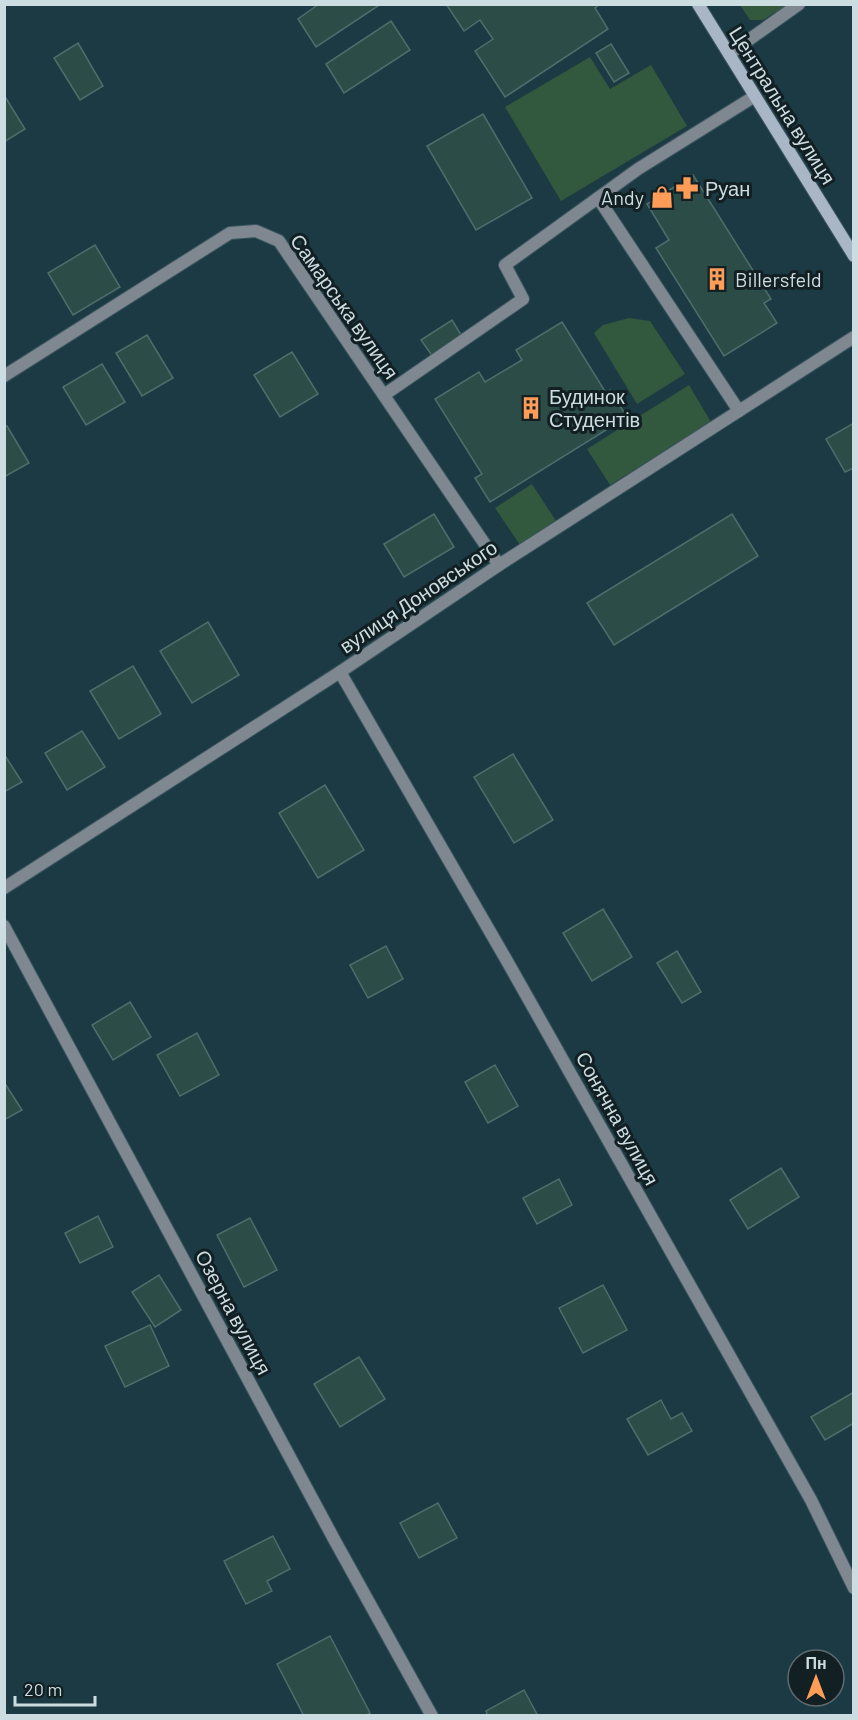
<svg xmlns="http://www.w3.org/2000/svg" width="858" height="1720" font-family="Barlow,sans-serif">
	<rect width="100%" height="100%" fill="#1c3a43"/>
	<g fill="#32583d">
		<polygon points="740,5 787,5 763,20 750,20"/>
		<polygon points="590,57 610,89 651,65 687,126 561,201 505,107"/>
		<polygon points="629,318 650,321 685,374 637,404 594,333 603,325"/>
		<polygon points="689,385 711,422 610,485 587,449"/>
		<polygon points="532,484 556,521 520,545 495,508"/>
	</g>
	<g fill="#2c4c48" stroke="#4d6e6a" stroke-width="1.5">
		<polygon points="319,4 381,4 316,47 298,19"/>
		<polygon points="446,4 600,4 595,8 608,29 505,97 475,51 493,39 480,20 464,31"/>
		<polygon points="391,21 410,50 344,93 326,64"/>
		<polygon points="78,43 103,86 80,100 54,58"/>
		<polygon points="611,44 629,73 614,82 596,53"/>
		<polygon points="4,95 25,129 4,142"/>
		<polygon points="483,114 532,198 476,230 427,146"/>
		<polygon points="693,175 771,299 764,303 777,323 724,356 656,248 669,240 647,204"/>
		<polygon points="95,245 120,287 73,315 48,273"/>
		<polygon points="452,320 463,338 433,357 421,340"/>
		<polygon points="562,322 606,393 610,390 627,417 490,502 475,478 482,474 435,399 479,372 485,382 522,360 516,350"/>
		<polygon points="147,335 173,378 142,396 116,353"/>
		<polygon points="292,352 318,394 280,417 254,375"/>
		<polygon points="102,364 125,402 86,425 63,387"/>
		<polygon points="854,423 854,468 845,472 826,439"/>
		<polygon points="7,426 29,463 4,477 4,427"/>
		<polygon points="434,514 454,547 404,577 384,544"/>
		<polygon points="732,514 758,556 614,645 587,603"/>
		<polygon points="208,622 239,675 192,703 160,651"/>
		<polygon points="133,666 161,714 119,739 90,691"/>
		<polygon points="82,731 105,767 67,790 45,753"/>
		<polygon points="4,754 22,782 4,792"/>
		<polygon points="513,754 553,820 514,843 474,777"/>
		<polygon points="325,785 364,850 318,878 279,813"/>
		<polygon points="603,909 632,957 592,981 563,933"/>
		<polygon points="386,946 403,979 368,998 350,965"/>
		<polygon points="677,951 701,992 682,1003 657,963"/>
		<polygon points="130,1002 151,1037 113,1060 92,1025"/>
		<polygon points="197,1033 219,1075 180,1096 157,1055"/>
		<polygon points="495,1065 518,1106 488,1123 465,1082"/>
		<polygon points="4,1082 22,1110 4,1120"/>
		<polygon points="781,1168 799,1197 748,1229 730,1200"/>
		<polygon points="559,1179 572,1205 537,1224 523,1198"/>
		<polygon points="98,1216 113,1247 80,1263 65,1233"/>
		<polygon points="250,1218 277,1270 244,1287 217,1235"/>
		<polygon points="159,1275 181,1310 155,1327 132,1292"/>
		<polygon points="603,1285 627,1330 583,1353 559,1308"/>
		<polygon points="150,1325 169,1366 125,1387 105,1346"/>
		<polygon points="359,1357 385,1399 340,1427 314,1384"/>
		<polygon points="854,1392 854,1423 825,1440 811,1417"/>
		<polygon points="661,1400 671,1419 682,1413 692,1431 648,1455 627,1419"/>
		<polygon points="438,1503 457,1538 419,1558 400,1523"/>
		<polygon points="273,1536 290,1569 267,1581 272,1591 246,1604 224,1561"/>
		<polygon points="330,1636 370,1713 365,1716 304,1716 277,1664"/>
		<polygon points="524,1690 538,1716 488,1716 486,1711"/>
	</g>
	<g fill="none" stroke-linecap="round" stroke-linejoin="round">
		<g stroke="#3c5760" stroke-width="14">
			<g id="service">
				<polyline points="598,198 739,411"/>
				<polyline points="384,395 523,299 505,265 638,169 755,96"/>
			</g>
		</g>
		<g stroke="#3c5760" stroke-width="14">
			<g id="minor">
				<polyline points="729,54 799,4"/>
				<polyline points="4,376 230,233 256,231 279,241 499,565"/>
				<polyline points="340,672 507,961 811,1500 854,1588"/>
				<polyline points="4,888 340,672 499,565 854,337"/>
				<polyline points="4,926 335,1541 432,1716"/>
			</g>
		</g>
		<g stroke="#3c5760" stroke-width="14">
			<polyline id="secondary" points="698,4 854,256"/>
		</g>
		<use href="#service" stroke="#7f8891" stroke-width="12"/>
		<use href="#minor" stroke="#7f8891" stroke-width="12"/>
		<use href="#secondary" stroke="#a9b6c6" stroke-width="12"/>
	</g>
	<defs>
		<g id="pharmacy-bare" transform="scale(1.8)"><path d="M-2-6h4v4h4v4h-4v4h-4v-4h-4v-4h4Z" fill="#fe9c58" stroke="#121f23" stroke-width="2.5" paint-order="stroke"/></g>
		<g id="shop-bare" transform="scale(1.8)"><path d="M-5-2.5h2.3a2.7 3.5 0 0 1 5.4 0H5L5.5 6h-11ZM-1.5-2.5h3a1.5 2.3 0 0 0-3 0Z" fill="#fe9c58" stroke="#121f23" stroke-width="2.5" paint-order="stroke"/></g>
		<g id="building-bare" transform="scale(1.8)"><path d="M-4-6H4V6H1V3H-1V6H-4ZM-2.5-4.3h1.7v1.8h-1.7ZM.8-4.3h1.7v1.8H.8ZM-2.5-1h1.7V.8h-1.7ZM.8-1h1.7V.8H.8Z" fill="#fe9c58" stroke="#121f23" stroke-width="2.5" paint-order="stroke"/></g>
	</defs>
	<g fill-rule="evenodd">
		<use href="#pharmacy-bare" x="687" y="188"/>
		<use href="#shop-bare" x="662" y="197"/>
		<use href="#building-bare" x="717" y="279"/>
		<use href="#building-bare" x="531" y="408"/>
	</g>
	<g text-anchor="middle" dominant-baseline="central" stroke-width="6" stroke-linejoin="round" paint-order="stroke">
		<g font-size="20" fill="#ccdde2" stroke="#121f23">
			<text transform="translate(783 105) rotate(58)">Центральна вулиця</text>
			<text transform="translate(345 306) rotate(55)">Самарська вулиця</text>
			<text transform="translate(418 596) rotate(-34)">вулиця Доновського</text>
			<text transform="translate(618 1118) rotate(61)">Сонячна вулиця</text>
			<text transform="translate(234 1312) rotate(62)">Озерна вулиця</text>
		</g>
		<g font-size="20" fill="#ccdde2" stroke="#121f23" text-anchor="start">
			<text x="705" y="188">Руан</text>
			<text x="644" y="197" text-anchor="end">Andy</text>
			<text x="735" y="279">Billersfeld</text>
			<text x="549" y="396">Будинок<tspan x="549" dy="23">Студентів</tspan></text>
		</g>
	</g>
	<rect width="858" height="1720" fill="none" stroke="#ccdde2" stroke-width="12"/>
	<g transform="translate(816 1678)"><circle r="28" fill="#121f23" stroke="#5c6b6f" stroke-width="1.5"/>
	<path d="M0-4.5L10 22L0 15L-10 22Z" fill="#fe9c58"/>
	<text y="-9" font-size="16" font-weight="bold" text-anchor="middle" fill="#ccdde2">Пн</text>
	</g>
	<path d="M15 1696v9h80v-9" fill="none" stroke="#ccdde2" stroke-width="3"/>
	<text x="24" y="1696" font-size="18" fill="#ccdde2" stroke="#121f23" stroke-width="4.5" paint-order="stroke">20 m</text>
</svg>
